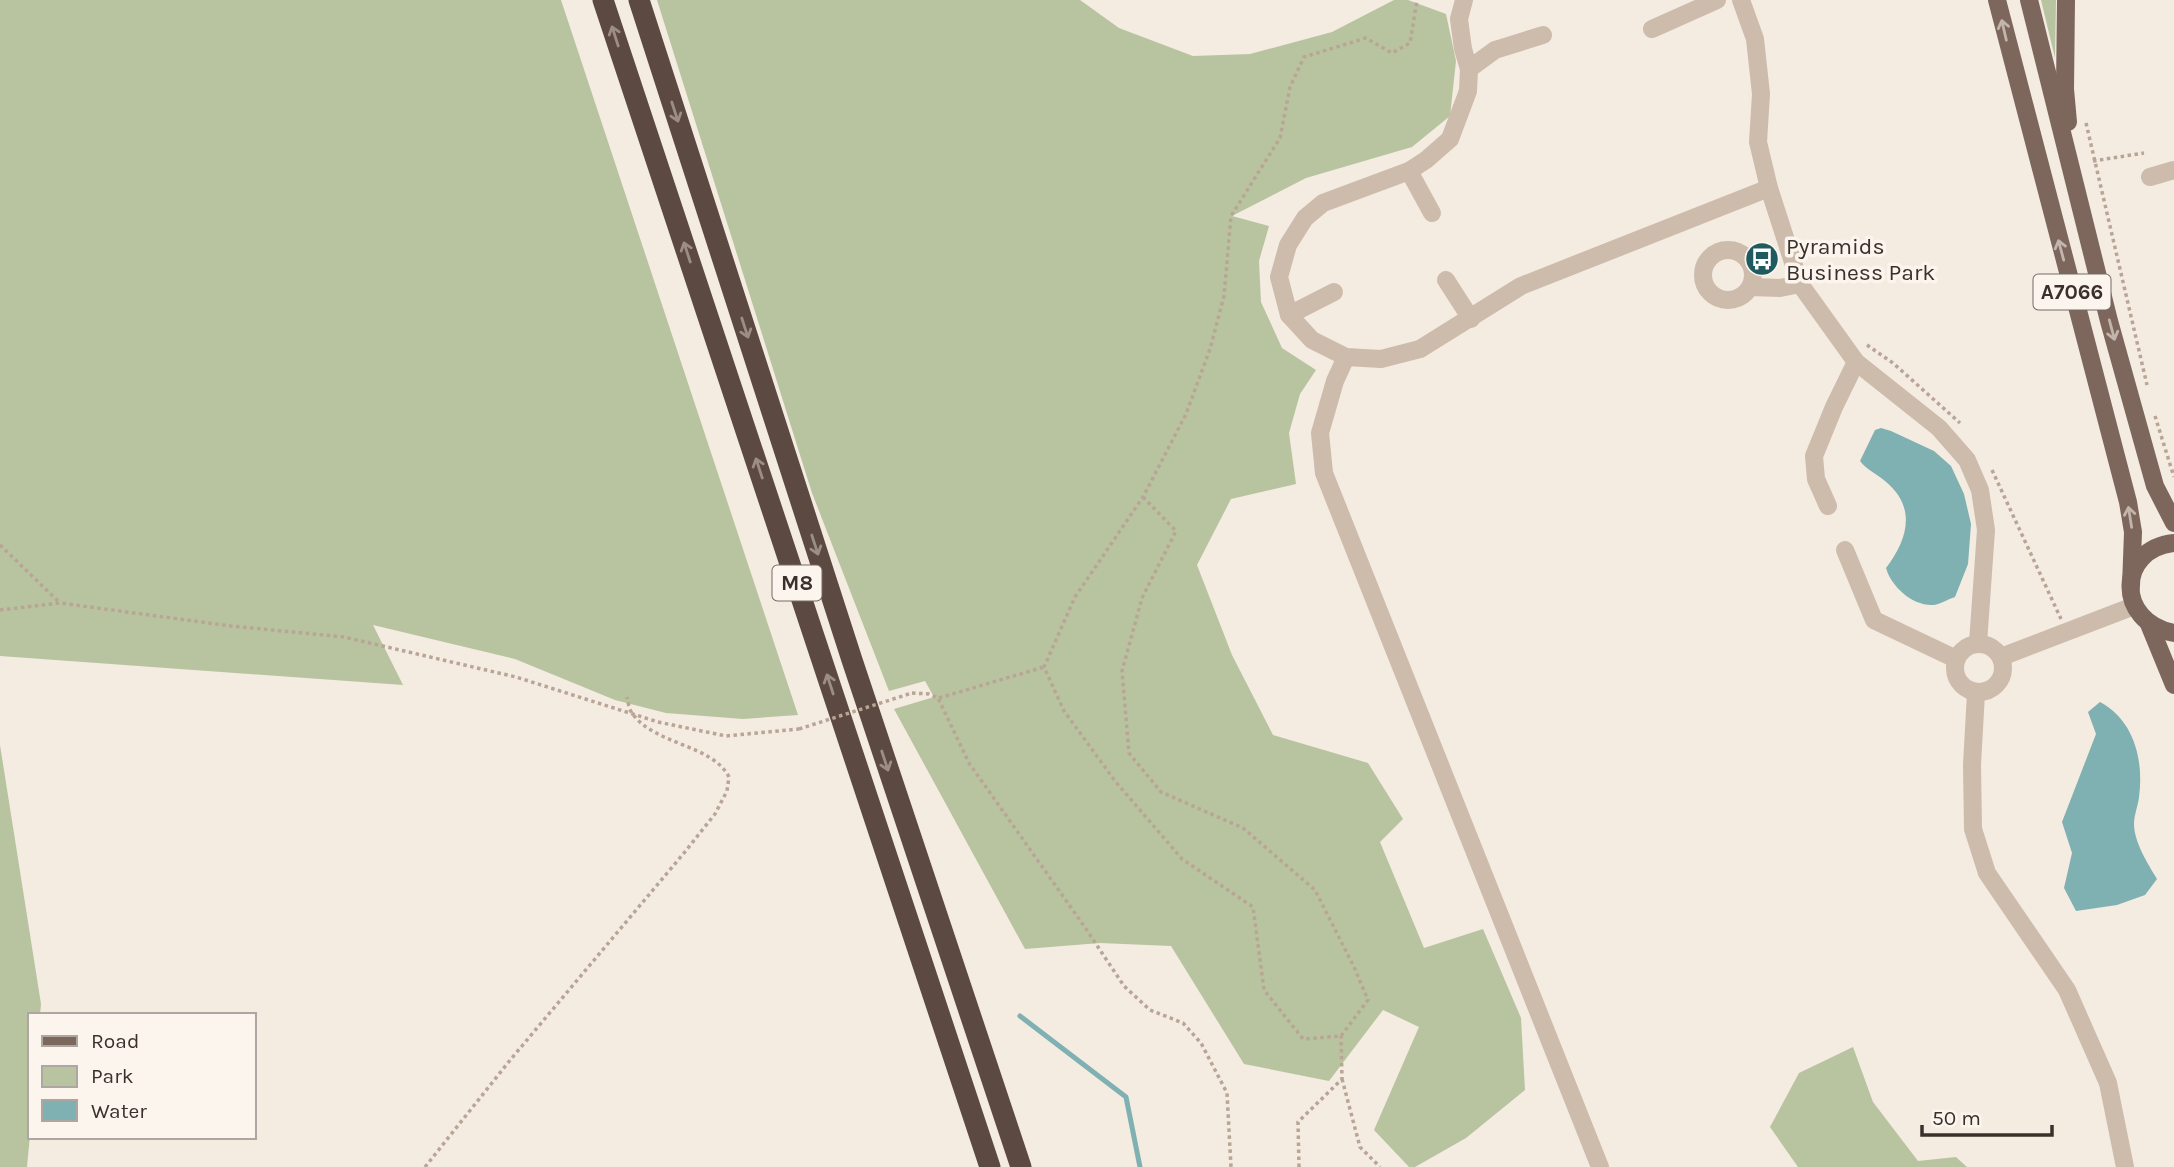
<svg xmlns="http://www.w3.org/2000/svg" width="2174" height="1167" font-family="Karla,sans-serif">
	<rect width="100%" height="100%" fill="#f4ebe1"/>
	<g fill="#b8c4a0">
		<polygon points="0,0 561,0 798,715 743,719 666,713 615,700 515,659 373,625 403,685 0,656"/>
		<polygon points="657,0 1080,0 1119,28 1193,56 1250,54 1332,32 1394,0 1408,0 1446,14 1456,61 1450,116 1412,147 1306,178 1232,216 1269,226 1259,261 1261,302 1282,348 1316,370 1300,394 1289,433 1296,484 1231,499 1197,565 1232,655 1273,735 1368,763 1403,819 1380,842 1424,948 1483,929 1521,1018 1525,1090 1466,1138 1415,1167 1409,1167 1374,1130 1419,1027 1383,1010 1329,1081 1244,1064 1171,946 1100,943 1025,949 894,709 934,697 925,681 889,691 812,493"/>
		<polygon points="2041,0 2056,0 2055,58"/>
		<polygon points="0,745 41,1004 40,1015 30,1015 30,1135 27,1167 0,1167"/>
		<polygon points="1853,1047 1873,1102 1918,1161 1956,1157 1967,1167 1798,1167 1770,1127 1799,1073"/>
	</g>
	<g fill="#7fb0b2">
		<path d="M1881,428L1891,431L1934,451L1951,466L1964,494L1971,524L1968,564L1955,597C1948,599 1939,605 1933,605C1912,606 1891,586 1886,568C1908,539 1917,507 1885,481C1877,474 1867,470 1860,461L1875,430Z"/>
		<path d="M2100,702C2134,720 2144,760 2139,797C2138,806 2134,815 2134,824C2134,842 2148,864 2157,879L2145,895L2117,905L2076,911L2064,888L2072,853L2062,822L2096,734L2088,712Z"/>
	</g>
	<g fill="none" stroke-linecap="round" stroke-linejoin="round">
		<polyline stroke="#7fb0b2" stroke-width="5" points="1020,1016 1126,1097 1140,1167"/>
		<g stroke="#b9a596" stroke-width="3.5" stroke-dasharray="3.5 3.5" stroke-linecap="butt">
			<polyline points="2086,123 2147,385"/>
			<polyline points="2093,161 2144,153"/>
			<polyline points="1867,345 1893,363 1960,423"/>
			<polyline points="2155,416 2174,477"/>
			<polyline points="1992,470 2061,619"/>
			<polyline points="1143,497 1176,531 1142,598 1122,671 1129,753 1161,792 1243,828 1315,890 1354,967 1368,1000 1341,1036 1303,1039 1264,990 1253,907 1182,859 1115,781 1064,711 1044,667 1075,597 1143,497 1186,414 1210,349 1224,296 1231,216 1280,138 1290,87 1304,57 1366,38 1392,53 1410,43 1417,0"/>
			<polyline points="0,545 60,603"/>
			<polyline points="0,610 60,603 231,626 344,637 516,677 658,722 726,736 799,729"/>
			<polyline points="912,693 929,694 938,698 969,763 1084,926 1124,986 1150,1010 1183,1023 1201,1043 1227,1093 1231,1167"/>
			<polyline points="939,698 1044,667"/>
			<polyline points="1342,1079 1360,1147 1380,1167"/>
			<path d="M425,1167L511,1059L684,853L715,814L727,791L729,777C712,744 654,745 632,713C629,709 628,702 627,697"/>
			<polyline points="1299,1167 1298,1122 1342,1079 1341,1036"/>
		</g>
		<g stroke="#cdbbac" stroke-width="18">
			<polyline points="1464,0 1459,19 1463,49 1469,69 1468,91 1450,139 1426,160 1409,171 1323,203 1305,218 1288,245 1279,277 1289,315 1312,340 1346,357 1381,359 1420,349 1521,286 1769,188"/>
			<polyline points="1741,0 1755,39 1761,94 1758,142 1769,188 1800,284 1856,362 1939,428 1967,460 1980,490 1986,530 1978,643"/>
			<polyline points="1652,29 1717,0"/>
			<polyline points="1469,69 1495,50 1543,35"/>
			<polyline points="1409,171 1432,213"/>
			<polyline points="2150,177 2174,170"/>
			<circle cx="1728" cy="275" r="25"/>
			<polyline points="1446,280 1471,319"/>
			<polyline points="1751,287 1780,288 1800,284"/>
			<polyline points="1289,315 1334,292"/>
			<polyline points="1346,357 1335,381 1320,433 1324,473 1600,1167"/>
			<polyline points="1828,506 1816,479 1814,456 1834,407 1856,362"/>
			<polyline points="1845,550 1874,620 1956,659"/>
			<circle cx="1979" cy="668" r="24"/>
			<polyline points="2001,657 2134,606"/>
			<polyline points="1976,693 1972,765 1973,829 1987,873 2067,990 2108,1083 2125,1167"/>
		</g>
		<g stroke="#7d675c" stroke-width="18">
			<polyline points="1997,0 2128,502 2133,532 2131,586"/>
			<polyline points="2029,0 2109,321 2155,486 2174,523"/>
			<polyline points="2066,0 2065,89 2068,122"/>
			<path d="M2174,543C2117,549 2115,622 2174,633"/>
			<polyline points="2149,624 2174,685"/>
		</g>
		<g stroke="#5c4a42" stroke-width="21">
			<polyline points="603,0 990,1167"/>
			<polyline points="639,0 852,660 1021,1167"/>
		</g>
		<polyline stroke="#b9a596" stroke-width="3.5" stroke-dasharray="3.5 3.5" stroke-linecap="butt" points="799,729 912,693"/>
	</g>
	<defs><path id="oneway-shaft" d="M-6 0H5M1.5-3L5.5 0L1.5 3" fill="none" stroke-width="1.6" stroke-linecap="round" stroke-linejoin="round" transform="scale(1.75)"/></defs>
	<g stroke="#c2b5ac">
		<use href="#oneway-shaft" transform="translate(2004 30) rotate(-103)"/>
		<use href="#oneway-shaft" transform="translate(2061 250) rotate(-105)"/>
		<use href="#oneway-shaft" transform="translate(2112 330) rotate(75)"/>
		<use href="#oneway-shaft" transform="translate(2130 517) rotate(-99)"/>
	</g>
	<g stroke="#9c8e87">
		<use href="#oneway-shaft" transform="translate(615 36) rotate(-108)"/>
		<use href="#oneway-shaft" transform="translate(675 112) rotate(72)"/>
		<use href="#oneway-shaft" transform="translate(687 252) rotate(-108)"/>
		<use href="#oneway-shaft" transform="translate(745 328) rotate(72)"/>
		<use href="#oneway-shaft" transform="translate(759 468) rotate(-108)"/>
		<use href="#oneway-shaft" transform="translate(815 545) rotate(72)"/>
		<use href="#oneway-shaft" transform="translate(830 684) rotate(-108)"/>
		<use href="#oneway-shaft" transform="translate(885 761) rotate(72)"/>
	</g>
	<defs>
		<g id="bus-disc" transform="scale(1.75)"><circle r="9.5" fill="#1f5a5e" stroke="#fbf5ee"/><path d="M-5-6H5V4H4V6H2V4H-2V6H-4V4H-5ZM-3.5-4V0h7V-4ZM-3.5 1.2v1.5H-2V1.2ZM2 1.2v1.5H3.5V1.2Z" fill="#fff"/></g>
	</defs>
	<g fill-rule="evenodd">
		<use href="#bus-disc" x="1762" y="259"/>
	</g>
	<g text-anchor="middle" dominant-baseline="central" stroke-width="7" stroke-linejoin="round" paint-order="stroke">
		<g fill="#fbf5ee" stroke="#756b66" stroke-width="2">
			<rect x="2033.5" y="274.5" width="77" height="35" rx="5"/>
			<rect x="772.5" y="565.5" width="49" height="35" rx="5"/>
		</g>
		<g font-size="21" font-weight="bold" fill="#3b302b">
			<text x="2072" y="292">A7066</text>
			<text x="797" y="583">M8</text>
		</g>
		<g font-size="23" fill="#3b302b" stroke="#fbf5ee" text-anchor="start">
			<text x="1786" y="246">Pyramids<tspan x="1786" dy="26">Business Park</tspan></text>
		</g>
	</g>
	<rect x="28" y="1013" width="228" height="126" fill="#fbf5ee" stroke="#aea6a0" stroke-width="2"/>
	<rect x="42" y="1036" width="35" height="10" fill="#7d675c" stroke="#aea6a0" stroke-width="2"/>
	<text x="91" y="1048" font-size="21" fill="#3b302b">Road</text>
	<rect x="42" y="1066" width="35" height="21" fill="#b8c4a0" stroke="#aea6a0" stroke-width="2"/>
	<text x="91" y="1083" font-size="21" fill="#3b302b">Park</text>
	<rect x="42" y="1100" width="35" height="21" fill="#7fb0b2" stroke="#aea6a0" stroke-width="2"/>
	<text x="91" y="1118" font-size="21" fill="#3b302b">Water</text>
	<path d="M1922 1125v10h130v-10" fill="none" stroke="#3b302b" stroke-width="3.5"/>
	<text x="1932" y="1125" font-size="21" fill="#3b302b" stroke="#fbf5ee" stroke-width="5" paint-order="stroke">50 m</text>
</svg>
